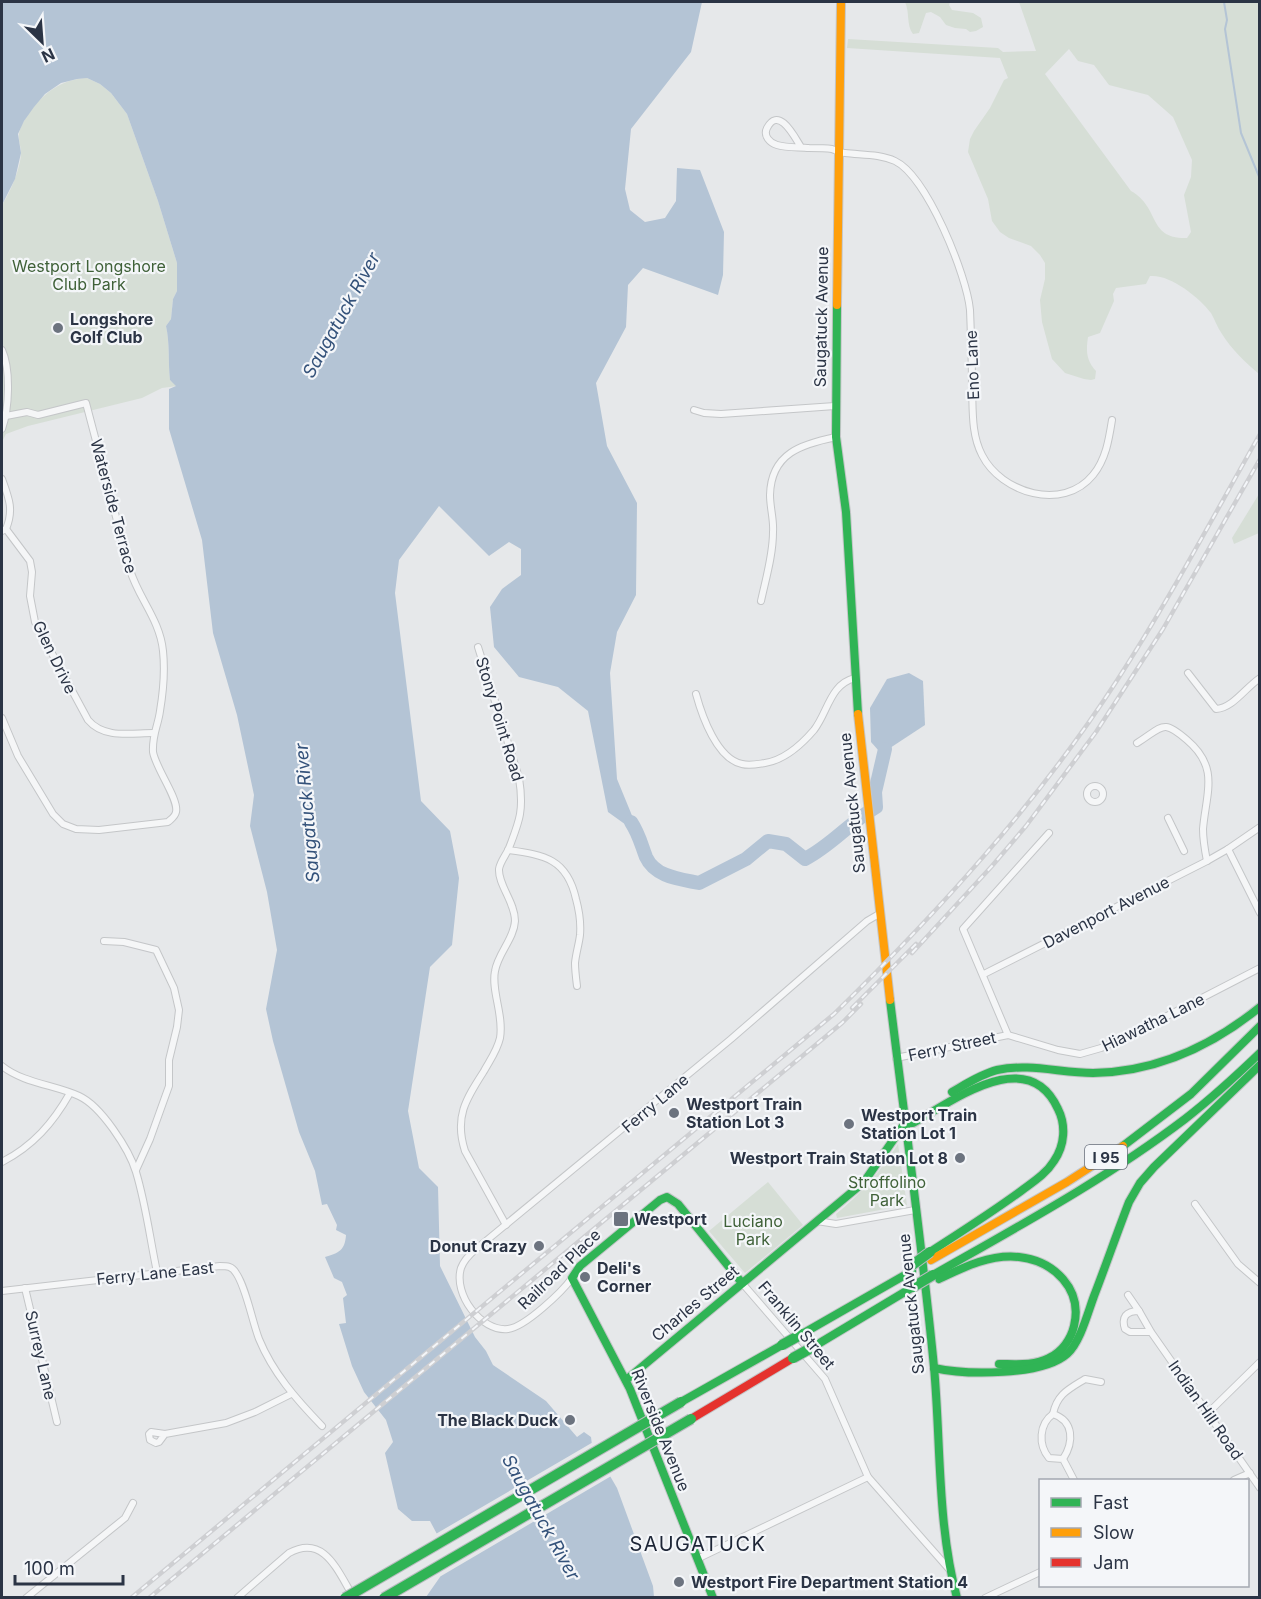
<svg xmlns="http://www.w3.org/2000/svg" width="1261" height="1599" font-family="Inter,sans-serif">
	<rect width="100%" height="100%" fill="#e6e8ea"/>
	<g fill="#d6ded6" fill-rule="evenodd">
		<path d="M905,2H950L949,5L952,10L973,13L981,18L983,27L976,31L970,32L966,29L955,28L946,25L940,17L931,12L926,13L919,33L913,34C906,25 910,12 905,2Z"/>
		<path d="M1019,2H1259V374C1246,363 1231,349 1222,334C1217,327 1215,320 1211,313C1199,297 1170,274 1150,276L1146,284L1116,288L1113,294L1114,301L1100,333L1088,337C1086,351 1086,360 1096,371L1095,379L1091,380L1084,379L1065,373L1052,359L1042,322L1040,300L1045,279V263L1040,255L1031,246L1009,238L1000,232L992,221L988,199L968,152L970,139L974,131L990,108L1004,80L1008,78L1000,58L847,48L848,39L998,48L1003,52L1036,51ZM1069,49L1078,61L1094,65L1109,85L1148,95L1173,117L1192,160L1191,177L1184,195L1191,232L1187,238C1147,239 1161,208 1131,191L1045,74Z"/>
		<path d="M87,78L100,84L111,93L127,114L158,201L177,263L178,281L177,291L173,299L171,319L166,326C170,344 168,362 170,380L177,386L162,388L142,398L28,426L6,434L2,442V205C10,193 21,167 21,153C21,146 18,140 19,134C20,127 25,119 29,113C43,93 62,79 87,78Z"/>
		<polygon points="1259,494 1259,533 1234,544 1232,538"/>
		<path d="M898,1144L907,1205L837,1218L836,1214C861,1194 880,1172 898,1144Z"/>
		<polygon points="768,1182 803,1225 745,1273 709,1231"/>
	</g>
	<g fill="#b4c4d5">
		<path d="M2,2H702L691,52L631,129L625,189L630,210L645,222L665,218L676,201L677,168L700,170L724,232L723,275L718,295L643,268L628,285L626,327L596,383L607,446L637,503L636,595L617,632L610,673L617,779L640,835L608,812L588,711L558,687L519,677L494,647L490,607L502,589L521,575V549L509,542L489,556L439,506L399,560L395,593L421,801L450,831L459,878L452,945L430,967L408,1111L419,1168L438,1187L440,1266L475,1337L486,1351L493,1365L546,1401L577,1437L584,1432L591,1437L592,1445L617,1488L653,1586L654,1597H426L440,1577L446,1551L430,1521H412L398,1509L385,1453L393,1442L386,1420L364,1392L352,1366L339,1324L346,1323L343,1298L347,1295L342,1282L334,1278L325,1257C339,1253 345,1250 346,1235L336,1230L337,1225L327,1204L322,1205L315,1171L299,1132L273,1041L266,1009L277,950L267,892L250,826L254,795L237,715L213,633L202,540L169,429V389L176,386L170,380C168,362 170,344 166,326L171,319L173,299L177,291V263L158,201L127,114L111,93L100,84L87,78L77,79L61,83L45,94L34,107L24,121L18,134L21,153L15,179L2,205Z"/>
		<polygon points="909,673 923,681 925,725 890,748 879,751 871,742 870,708 887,679"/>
	</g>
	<polygon fill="#e6e8ea" points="595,1441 613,1475 436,1579 443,1551 434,1535"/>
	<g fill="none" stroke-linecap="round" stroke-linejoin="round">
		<polyline stroke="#b4c4d5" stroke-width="2" points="1224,2 1227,20 1225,29 1241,133 1260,179"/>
		<path stroke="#b4c4d5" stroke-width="14" d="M631,822C639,834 641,844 646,857C655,877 680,879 699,883L746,859L768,841L786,844L805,859C832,845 849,823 876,807L875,792L885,749"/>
		<g stroke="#c4c6c8" stroke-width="8">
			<g id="street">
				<path d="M801,147C795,138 779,105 767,128C763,136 770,143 777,145C787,148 799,147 809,148C817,148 825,148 832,149C837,151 841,153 845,153C862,155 880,154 895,161C927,176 967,276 970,310C971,335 972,361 972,387C973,409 971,434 982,455C1001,493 1063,512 1093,475C1106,459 1109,439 1112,420"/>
				<path d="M2,350C11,370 9,409 2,429"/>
				<polyline points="694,410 704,413 721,414 835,406"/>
				<path d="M2,479C9,498 14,510 6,529L2,531"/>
				<path d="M6,529L30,561L32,572L30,596L35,622L88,720C104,739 131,733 153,733"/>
				<path d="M761,601C766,578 773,555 773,532C774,520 770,508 770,495C771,453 802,444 836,437"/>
				<path d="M478,647L519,778C524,809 520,820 509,848C506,855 500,862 499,869C498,885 515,902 515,921C514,939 498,953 495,971C491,991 504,1015 500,1038C497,1051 490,1060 484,1071C466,1099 454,1117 465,1151L506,1225"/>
				<path d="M1188,673L1216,709C1233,708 1245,688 1260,678"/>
				<path d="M696,694C702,716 717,759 742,764C750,766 758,764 765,763C784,760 802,744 814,730C828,712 830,684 855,678"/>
				<path d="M2,718L18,756L53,814L63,824L76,829L99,830L168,822C171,819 175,817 176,812C179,799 156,769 153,752C152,735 158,726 160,711C163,693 165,670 163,651C160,620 139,599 130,570L86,403L38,415L27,412L6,416"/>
				<path d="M1137,743C1163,727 1162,718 1187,740C1220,768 1206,793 1203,829C1203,840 1205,851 1207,861"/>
				<circle cx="1095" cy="794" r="8"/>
				<polyline points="1168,818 1184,851"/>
				<polyline points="1228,849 1260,913"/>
				<path d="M508,850C545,855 567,859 576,899C579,910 581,923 580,935C579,944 576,953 575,963C575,970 576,978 577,986"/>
				<polyline points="104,941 124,942 156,950 174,988 179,1010 177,1027 169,1060 169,1086 150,1139 136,1170"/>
				<polyline points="984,974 1207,861 1228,849 1260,827"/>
				<polyline points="1008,1035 963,929 1049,833"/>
				<polyline points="896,1058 1008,1035 1058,1050 1080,1054 1101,1048 1136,1032 1260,968"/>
				<path d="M2,1066C23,1083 55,1085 79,1096C101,1106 129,1149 136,1172C146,1205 150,1239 157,1272"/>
				<path d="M2,1162C33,1146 53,1123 70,1093"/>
				<polyline points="1195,1204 1238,1264 1260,1283"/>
				<polyline points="817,1221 836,1224 915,1210"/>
				<path d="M572,1278C562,1292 525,1327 508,1329C481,1332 453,1294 461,1268C464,1260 469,1255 475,1250L731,1039L867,921L879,914"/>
				<polyline points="742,1283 825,1379 868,1477 949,1569"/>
				<polyline points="25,1288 57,1422"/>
				<path d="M2,1291L220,1266C227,1266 232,1266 236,1273C246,1287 252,1321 259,1339C273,1373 296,1399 322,1426"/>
				<polyline points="1128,1295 1139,1311"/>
				<path d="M1151,1332H1130L1125,1329C1121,1317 1126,1311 1139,1311L1151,1332L1260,1488"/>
				<polyline points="1208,1413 1260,1362"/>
				<path d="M1053,1414C1057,1394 1069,1389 1085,1379L1101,1382"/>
				<polyline points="165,1434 151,1432 149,1434 150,1440 156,1443 159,1442 165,1434 226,1423 255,1412 291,1394"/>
				<path d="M1063,1459C1074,1442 1074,1421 1053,1414C1039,1424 1038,1445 1049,1458L1063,1459L1074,1480"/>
				<polyline points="1234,1480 1250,1473"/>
				<polyline points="697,1559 868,1477"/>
				<polyline points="26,1598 125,1518 133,1503"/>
				<path d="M237,1598L289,1553C324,1534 337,1570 353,1596"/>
				<polyline points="985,1598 1040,1572"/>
			</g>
		</g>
		<g stroke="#c4c6c8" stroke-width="10">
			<g id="fast">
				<polyline points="837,305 836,437 846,512 858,714"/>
				<path d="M890,1000C905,1122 922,1244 934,1367C941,1444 937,1523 957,1598"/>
				<path d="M952,1092C966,1084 981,1074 997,1070C1029,1063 1061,1073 1093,1073C1156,1072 1212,1046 1260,1007"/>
				<path d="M905,1123H913C953,1101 1028,1043 1058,1109C1066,1125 1065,1145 1054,1161C1046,1174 1033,1182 1021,1191C991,1213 961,1232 930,1252"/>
				<polyline points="1123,1146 1191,1094 1260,1026"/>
				<path d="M933,1275C1019,1226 1106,1179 1185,1119C1211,1099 1236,1076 1260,1053"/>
				<path d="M939,1279C964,1267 990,1254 1019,1257C1054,1261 1083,1289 1074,1326C1071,1339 1062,1352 1049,1358C1034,1366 1015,1364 999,1364"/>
				<polyline points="802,1334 912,1271"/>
				<polyline points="813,1347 913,1287"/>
				<path d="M934,1368C966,1375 1042,1376 1067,1354C1080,1343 1088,1312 1094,1296C1106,1265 1117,1233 1129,1202L1140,1183L1154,1167L1260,1065"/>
				<polyline points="626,1380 864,1182 905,1123"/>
				<polyline points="681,1402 782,1345"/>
				<polyline points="713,1598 630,1389 572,1278 580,1266 660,1200 667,1197 678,1204 742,1283"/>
			</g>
		</g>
		<g stroke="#c4c6c8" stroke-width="10">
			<g id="slow">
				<polyline points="837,305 841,2"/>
				<polyline points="858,714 890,1000"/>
				<polyline points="931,1260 1067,1182 1123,1146"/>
			</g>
		</g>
		<g stroke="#c4c6c8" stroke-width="10">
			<polyline id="jam" points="691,1419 793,1358"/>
		</g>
		<use href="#street" stroke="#f5f6f7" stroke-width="6"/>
		<use href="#fast" stroke="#30b455" stroke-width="8"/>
		<use href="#slow" stroke="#ff9f0a" stroke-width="8"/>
		<use href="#jam" stroke="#e5322d" stroke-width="8"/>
		<g stroke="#cecfd2" stroke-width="4.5">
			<g id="rail">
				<polyline points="912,953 992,866 1026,826 1096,732 1163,629 1260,459"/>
				<polyline points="852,1008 916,944"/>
				<path d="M131,1598L834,1014C938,912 1036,805 1116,682C1168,602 1213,517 1260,434"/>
				<polyline points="149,1598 842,1023 861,1004"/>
			</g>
		</g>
		<use href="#rail" stroke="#f4f6f9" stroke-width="2" stroke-dasharray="7" stroke-linecap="butt"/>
		<g stroke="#b8bbbf" stroke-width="12" stroke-linecap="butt">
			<g id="fast-bridge">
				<polyline points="911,1266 930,1252"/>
				<polyline points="913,1287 933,1275"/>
				<polyline points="782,1345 802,1334"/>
				<polyline points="793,1358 813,1347"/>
				<polyline points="345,1598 681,1402"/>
				<polyline points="384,1598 691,1419"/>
			</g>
		</g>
		<use href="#fast-bridge" stroke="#30b455" stroke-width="10"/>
	</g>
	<g fill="#6c737f" stroke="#f4f6f9" stroke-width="2">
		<circle cx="58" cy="328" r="6"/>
		<circle cx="674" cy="1113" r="6"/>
		<circle cx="849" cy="1124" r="6"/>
		<circle cx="960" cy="1158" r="6"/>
		<rect x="613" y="1211" width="16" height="16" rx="3"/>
		<circle cx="539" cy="1246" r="6"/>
		<circle cx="585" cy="1277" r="6"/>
		<circle cx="570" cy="1420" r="6"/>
		<circle cx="679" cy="1582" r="6"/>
	</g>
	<g text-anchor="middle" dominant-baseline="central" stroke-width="4.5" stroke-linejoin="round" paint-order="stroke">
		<rect fill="#f4f6f9" stroke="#676e7b" stroke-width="1.5" x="1085" y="1145" width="42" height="24" rx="4.5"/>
		<g font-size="15" font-weight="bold" fill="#2b3445">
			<text x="1106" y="1157">I 95</text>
		</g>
		<g font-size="16" fill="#3f6138" stroke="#f4f6f9">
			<text x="89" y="266">Westport Longshore<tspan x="89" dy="18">Club Park</tspan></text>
			<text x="887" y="1182">Stroffolino<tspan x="887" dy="18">Park</tspan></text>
			<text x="753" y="1221">Luciano<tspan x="753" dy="18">Park</tspan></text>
		</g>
		<g font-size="16" fill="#2b3445" stroke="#f4f6f9">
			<text transform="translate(821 317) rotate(-89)">Saugatuck Avenue</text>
			<text transform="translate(972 365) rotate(-92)">Eno Lane</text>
			<text transform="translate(114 506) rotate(75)">Waterside Terrace</text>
			<text transform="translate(55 657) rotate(64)">Glen Drive</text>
			<text transform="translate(500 719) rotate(73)">Stony Point Road</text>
			<text transform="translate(852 803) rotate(-96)">Saugatuck Avenue</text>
			<text transform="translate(1106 912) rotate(-27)">Davenport Avenue</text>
			<text transform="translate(1153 1022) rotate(-26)">Hiawatha Lane</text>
			<text transform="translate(952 1046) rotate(-12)">Ferry Street</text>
			<text transform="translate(655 1103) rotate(-40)">Ferry Lane</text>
			<text transform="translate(559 1269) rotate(-44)">Railroad Place</text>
			<text transform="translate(155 1273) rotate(-6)">Ferry Lane East</text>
			<text transform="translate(695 1303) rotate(-40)">Charles Street</text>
			<text transform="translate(911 1304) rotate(-96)">Saugatuck Avenue</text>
			<text transform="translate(797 1325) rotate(50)">Franklin Street</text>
			<text transform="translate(41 1355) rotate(77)">Surrey Lane</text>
			<text transform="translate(1206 1410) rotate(55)">Indian Hill Road</text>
			<text transform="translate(661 1430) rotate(68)">Riverside Avenue</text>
		</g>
		<g font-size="16" font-weight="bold" fill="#2b3445" stroke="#f4f6f9" text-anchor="start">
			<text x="70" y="319">Longshore<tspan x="70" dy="18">Golf Club</tspan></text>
			<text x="686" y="1104">Westport Train<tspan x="686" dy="18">Station Lot 3</tspan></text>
			<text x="861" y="1115">Westport Train<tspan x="861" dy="18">Station Lot 1</tspan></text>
			<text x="948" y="1158" text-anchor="end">Westport Train Station Lot 8</text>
			<text x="634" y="1219">Westport</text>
			<text x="527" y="1246" text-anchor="end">Donut Crazy</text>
			<text x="597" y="1268">Deli's<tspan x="597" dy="18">Corner</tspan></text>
			<text x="558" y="1420" text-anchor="end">The Black Duck</text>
			<text x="691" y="1582">Westport Fire Department Station 4</text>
		</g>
		<g font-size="18" font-style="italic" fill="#34527a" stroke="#f4f6f9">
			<text transform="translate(341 315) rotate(-61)">Saugatuck River</text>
			<text transform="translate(307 813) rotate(-95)">Saugatuck River</text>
			<text transform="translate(541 1517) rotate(61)">Saugatuck River</text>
		</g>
		<g font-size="20" letter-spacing="1.5" fill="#1d2536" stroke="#f4f6f9">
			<text x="698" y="1544">SAUGATUCK</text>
		</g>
	</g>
	<rect width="1261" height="1599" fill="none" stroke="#2b3445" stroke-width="6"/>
	<rect x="1039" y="1479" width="210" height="108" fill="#f4f6f9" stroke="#a4a8b1" stroke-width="1.5"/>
	<rect x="1051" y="1498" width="30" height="9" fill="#30b455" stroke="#a4a8b1" stroke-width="1.5"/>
	<text x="1093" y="1509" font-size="18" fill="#2b3445">Fast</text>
	<rect x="1051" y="1528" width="30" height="9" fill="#ff9f0a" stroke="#a4a8b1" stroke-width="1.5"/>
	<text x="1093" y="1539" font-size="18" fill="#2b3445">Slow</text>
	<rect x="1051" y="1558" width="30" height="9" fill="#e5322d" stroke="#a4a8b1" stroke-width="1.5"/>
	<text x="1093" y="1569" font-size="18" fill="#2b3445">Jam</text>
	<g transform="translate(42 42) rotate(155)" stroke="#f4f6f9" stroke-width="4.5" paint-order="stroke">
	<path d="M0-4.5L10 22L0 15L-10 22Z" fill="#2b3445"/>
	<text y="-9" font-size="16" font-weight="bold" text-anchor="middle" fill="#2b3445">N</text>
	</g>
	<path d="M15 1575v9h108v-9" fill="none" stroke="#2b3445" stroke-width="3"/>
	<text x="24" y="1575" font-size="18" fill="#2b3445" stroke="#f4f6f9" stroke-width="4.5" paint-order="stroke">100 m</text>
</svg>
